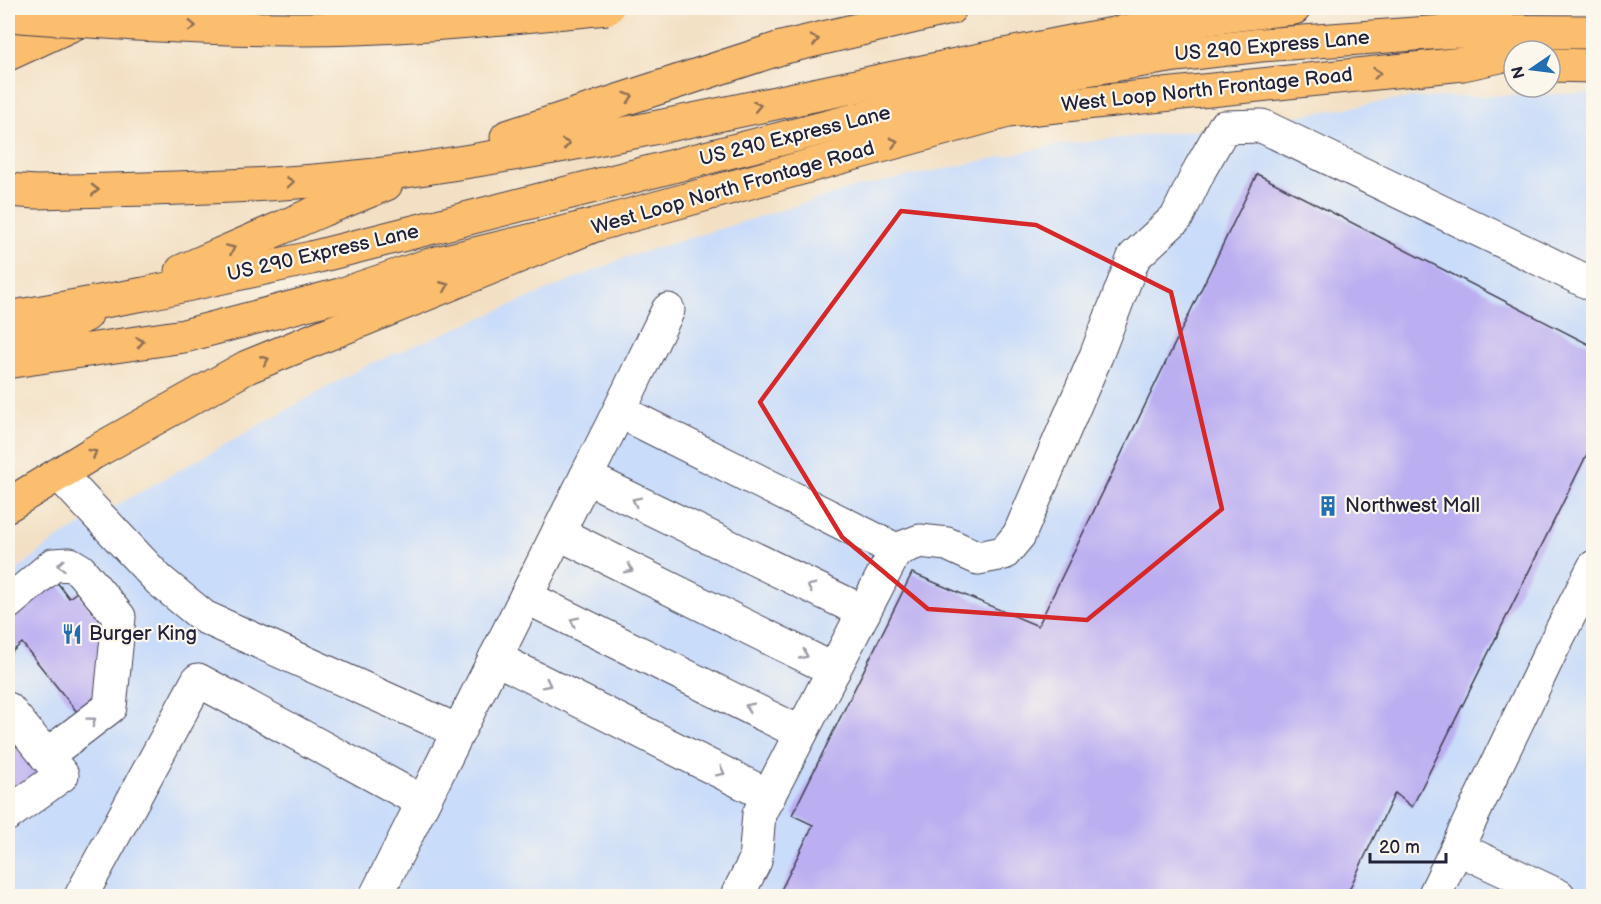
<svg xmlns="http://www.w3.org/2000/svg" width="1601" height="904" font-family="'Balsamiq Sans',sans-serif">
	<rect width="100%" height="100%" fill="#fbf7ec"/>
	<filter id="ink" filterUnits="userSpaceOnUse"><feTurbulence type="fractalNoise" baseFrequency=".0167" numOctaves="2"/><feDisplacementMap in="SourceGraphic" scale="12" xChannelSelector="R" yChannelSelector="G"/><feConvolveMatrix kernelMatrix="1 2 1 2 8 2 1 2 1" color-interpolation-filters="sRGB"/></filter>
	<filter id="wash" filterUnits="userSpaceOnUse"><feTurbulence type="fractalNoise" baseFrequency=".008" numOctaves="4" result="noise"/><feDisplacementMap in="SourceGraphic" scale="24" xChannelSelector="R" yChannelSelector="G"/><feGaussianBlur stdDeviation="1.35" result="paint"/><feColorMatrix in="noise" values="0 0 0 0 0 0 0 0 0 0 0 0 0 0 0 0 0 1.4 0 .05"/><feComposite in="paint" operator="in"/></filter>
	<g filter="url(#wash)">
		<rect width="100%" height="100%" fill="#f3e0c4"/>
		<polygon fill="#c9dcf9" points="1593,93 1593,896 8,896 8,577 58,538 363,367 627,257 854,188 1057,145 1224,127 1410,98"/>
		<g id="blocks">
			<g fill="#bbaef1">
				<polygon points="1257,174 1594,347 1594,440 1412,807 1395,793 1346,896 778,896 813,825 792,815 912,573 1038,626"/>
				<polygon points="53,577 69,598 77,592 110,633 103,690 77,712 22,643 8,655 8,623"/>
				<polygon points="8,731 41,773 8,800"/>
			</g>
		</g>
	</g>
	<g filter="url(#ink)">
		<use href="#blocks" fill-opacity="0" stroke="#413e50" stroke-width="1.5"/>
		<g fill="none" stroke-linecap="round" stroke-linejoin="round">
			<g stroke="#413e50" stroke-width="35">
				<g id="minor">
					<polyline points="619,411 896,550"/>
					<polyline points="59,474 159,580 204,617 458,731"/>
					<polyline points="586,477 864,612"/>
					<polyline points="558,533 834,670"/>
					<polyline points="526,597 801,733"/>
					<polyline points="8,603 53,565 70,564 80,570 119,617 110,707 46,756"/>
					<polyline points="495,658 769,796"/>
					<polyline points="8,709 62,775 8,814"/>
					<polyline points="1457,848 1559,896"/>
					<polyline points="81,896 198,680 423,802"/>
					<polyline points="376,896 619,411 668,310"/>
					<polyline points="737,896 755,861 759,814 896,550 920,541 947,544 978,558 1004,553 1019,535 1096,356 1134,257 1177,217 1200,169 1224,127 1262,126 1594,285"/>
					<polyline points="1434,896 1551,651 1594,567"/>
				</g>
			</g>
			<g stroke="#413e50" stroke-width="35">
				<g id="major">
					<polyline points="1550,65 1594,66"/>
					<polyline points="8,505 93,453 247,367 595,225 1008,111 1463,64 1514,53"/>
				</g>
			</g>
			<g stroke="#413e50" stroke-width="35">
				<g id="highway">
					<polyline points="8,54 88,17"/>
					<polyline points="507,137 781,48 950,8"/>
					<path d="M8,190L36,192C166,188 297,188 426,168C601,142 774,103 947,67C1062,43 1177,19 1294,8"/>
					<polyline points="182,271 322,210 386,184"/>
					<polyline points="8,318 144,294 311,258 851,121 1049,75 1176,55 1261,45 1457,31 1594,32"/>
					<polyline points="8,355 86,315"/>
					<polyline points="13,361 184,336 340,295 429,265 595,225"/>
				</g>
			</g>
			<use href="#minor" stroke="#fff" stroke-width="33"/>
			<use href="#major" stroke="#fbbd6e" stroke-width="33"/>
			<use href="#highway" stroke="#fbbd6e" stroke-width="33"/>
			<g stroke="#413e50" stroke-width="35" stroke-linecap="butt">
				<path id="highway-bridge" d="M8,15C101,22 195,29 289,29C396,30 502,18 607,8"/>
			</g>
			<use href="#highway-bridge" stroke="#fbbd6e" stroke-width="33"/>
		</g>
		<defs><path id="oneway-chevron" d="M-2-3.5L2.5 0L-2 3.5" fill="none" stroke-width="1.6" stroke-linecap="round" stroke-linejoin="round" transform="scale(1.5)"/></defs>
		<g stroke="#8e7054">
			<use href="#oneway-chevron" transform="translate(192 26) rotate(2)"/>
			<use href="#oneway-chevron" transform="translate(815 40) rotate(-13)"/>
			<use href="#oneway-chevron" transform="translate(1377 73) rotate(-6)"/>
			<use href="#oneway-chevron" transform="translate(629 97) rotate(-18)"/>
			<use href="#oneway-chevron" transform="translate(757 106) rotate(-11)"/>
			<use href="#oneway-chevron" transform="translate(894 142) rotate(-15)"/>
			<use href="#oneway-chevron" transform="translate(566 144) rotate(-10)"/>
			<use href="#oneway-chevron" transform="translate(290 182) rotate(-5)"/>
			<use href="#oneway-chevron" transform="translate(95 190) rotate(-1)"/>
			<use href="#oneway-chevron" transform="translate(231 249) rotate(-24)"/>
			<use href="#oneway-chevron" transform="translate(445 286) rotate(-22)"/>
			<use href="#oneway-chevron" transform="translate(140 342) rotate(-9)"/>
			<use href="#oneway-chevron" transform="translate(265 360) rotate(-22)"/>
			<use href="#oneway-chevron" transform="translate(93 453) rotate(-31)"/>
		</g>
		<g stroke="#9c9ca7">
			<use href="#oneway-chevron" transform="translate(636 501) rotate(-154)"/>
			<use href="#oneway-chevron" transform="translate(61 565) rotate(175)"/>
			<use href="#oneway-chevron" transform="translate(629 569) rotate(26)"/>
			<use href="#oneway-chevron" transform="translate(811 587) rotate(-154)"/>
			<use href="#oneway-chevron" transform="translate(574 621) rotate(-154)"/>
			<use href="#oneway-chevron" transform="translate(804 655) rotate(26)"/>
			<use href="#oneway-chevron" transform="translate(547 684) rotate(27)"/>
			<use href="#oneway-chevron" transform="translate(749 707) rotate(-154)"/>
			<use href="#oneway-chevron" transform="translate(92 721) rotate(-37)"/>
			<use href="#oneway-chevron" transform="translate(721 772) rotate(27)"/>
		</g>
	</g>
	<path fill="none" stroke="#d62828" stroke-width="4.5" stroke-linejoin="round" d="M901,211L1036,225L1171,292L1222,509L1087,620L928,609L842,537L760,402Z"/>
	<defs>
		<g id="building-bare" transform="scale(1.62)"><path d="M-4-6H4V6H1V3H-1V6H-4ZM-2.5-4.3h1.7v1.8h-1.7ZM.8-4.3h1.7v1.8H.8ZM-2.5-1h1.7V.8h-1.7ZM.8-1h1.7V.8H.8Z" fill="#1f6fb2" stroke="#fbf7ec" stroke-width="2.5" paint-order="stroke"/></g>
		<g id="restaurant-bare" transform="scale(1.62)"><path d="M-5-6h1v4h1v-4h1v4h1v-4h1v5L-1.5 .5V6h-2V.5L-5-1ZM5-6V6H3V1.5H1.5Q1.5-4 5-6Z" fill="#1f6fb2" stroke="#fbf7ec" stroke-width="2.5" paint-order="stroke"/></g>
	</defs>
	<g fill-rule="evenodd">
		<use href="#building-bare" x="1328" y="506"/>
		<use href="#restaurant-bare" x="72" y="634"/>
	</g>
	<g text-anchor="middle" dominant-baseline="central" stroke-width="4.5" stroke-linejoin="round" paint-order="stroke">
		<g font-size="20" fill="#22223b" stroke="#fbf7ec">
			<text transform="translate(1272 46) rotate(-5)">US 290 Express Lane</text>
			<text transform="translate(1207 90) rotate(-6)">West Loop North Frontage Road</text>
			<text transform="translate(795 136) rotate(-14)">US 290 Express Lane</text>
			<text transform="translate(733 188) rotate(-16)">West Loop North Frontage Road</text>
			<text transform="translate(323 253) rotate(-13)">US 290 Express Lane</text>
		</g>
		<g font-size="20" fill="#22223b" stroke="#fbf7ec" text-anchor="start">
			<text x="1345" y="506">Northwest Mall</text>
			<text x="89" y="634">Burger King</text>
		</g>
	</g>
	<rect width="1601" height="904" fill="none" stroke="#fbf7ec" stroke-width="30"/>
	<g transform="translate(1532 69) rotate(256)"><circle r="28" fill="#fbf7ec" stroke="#a4a2a5" stroke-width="1.5"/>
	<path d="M0-4.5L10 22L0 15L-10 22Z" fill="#1f6fb2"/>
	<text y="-9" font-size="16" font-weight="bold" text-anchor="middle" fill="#22223b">N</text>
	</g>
	<path d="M1370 853v9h76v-9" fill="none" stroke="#22223b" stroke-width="3"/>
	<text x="1379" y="853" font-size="18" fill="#22223b" stroke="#fbf7ec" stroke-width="4.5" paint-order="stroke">20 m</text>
</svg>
